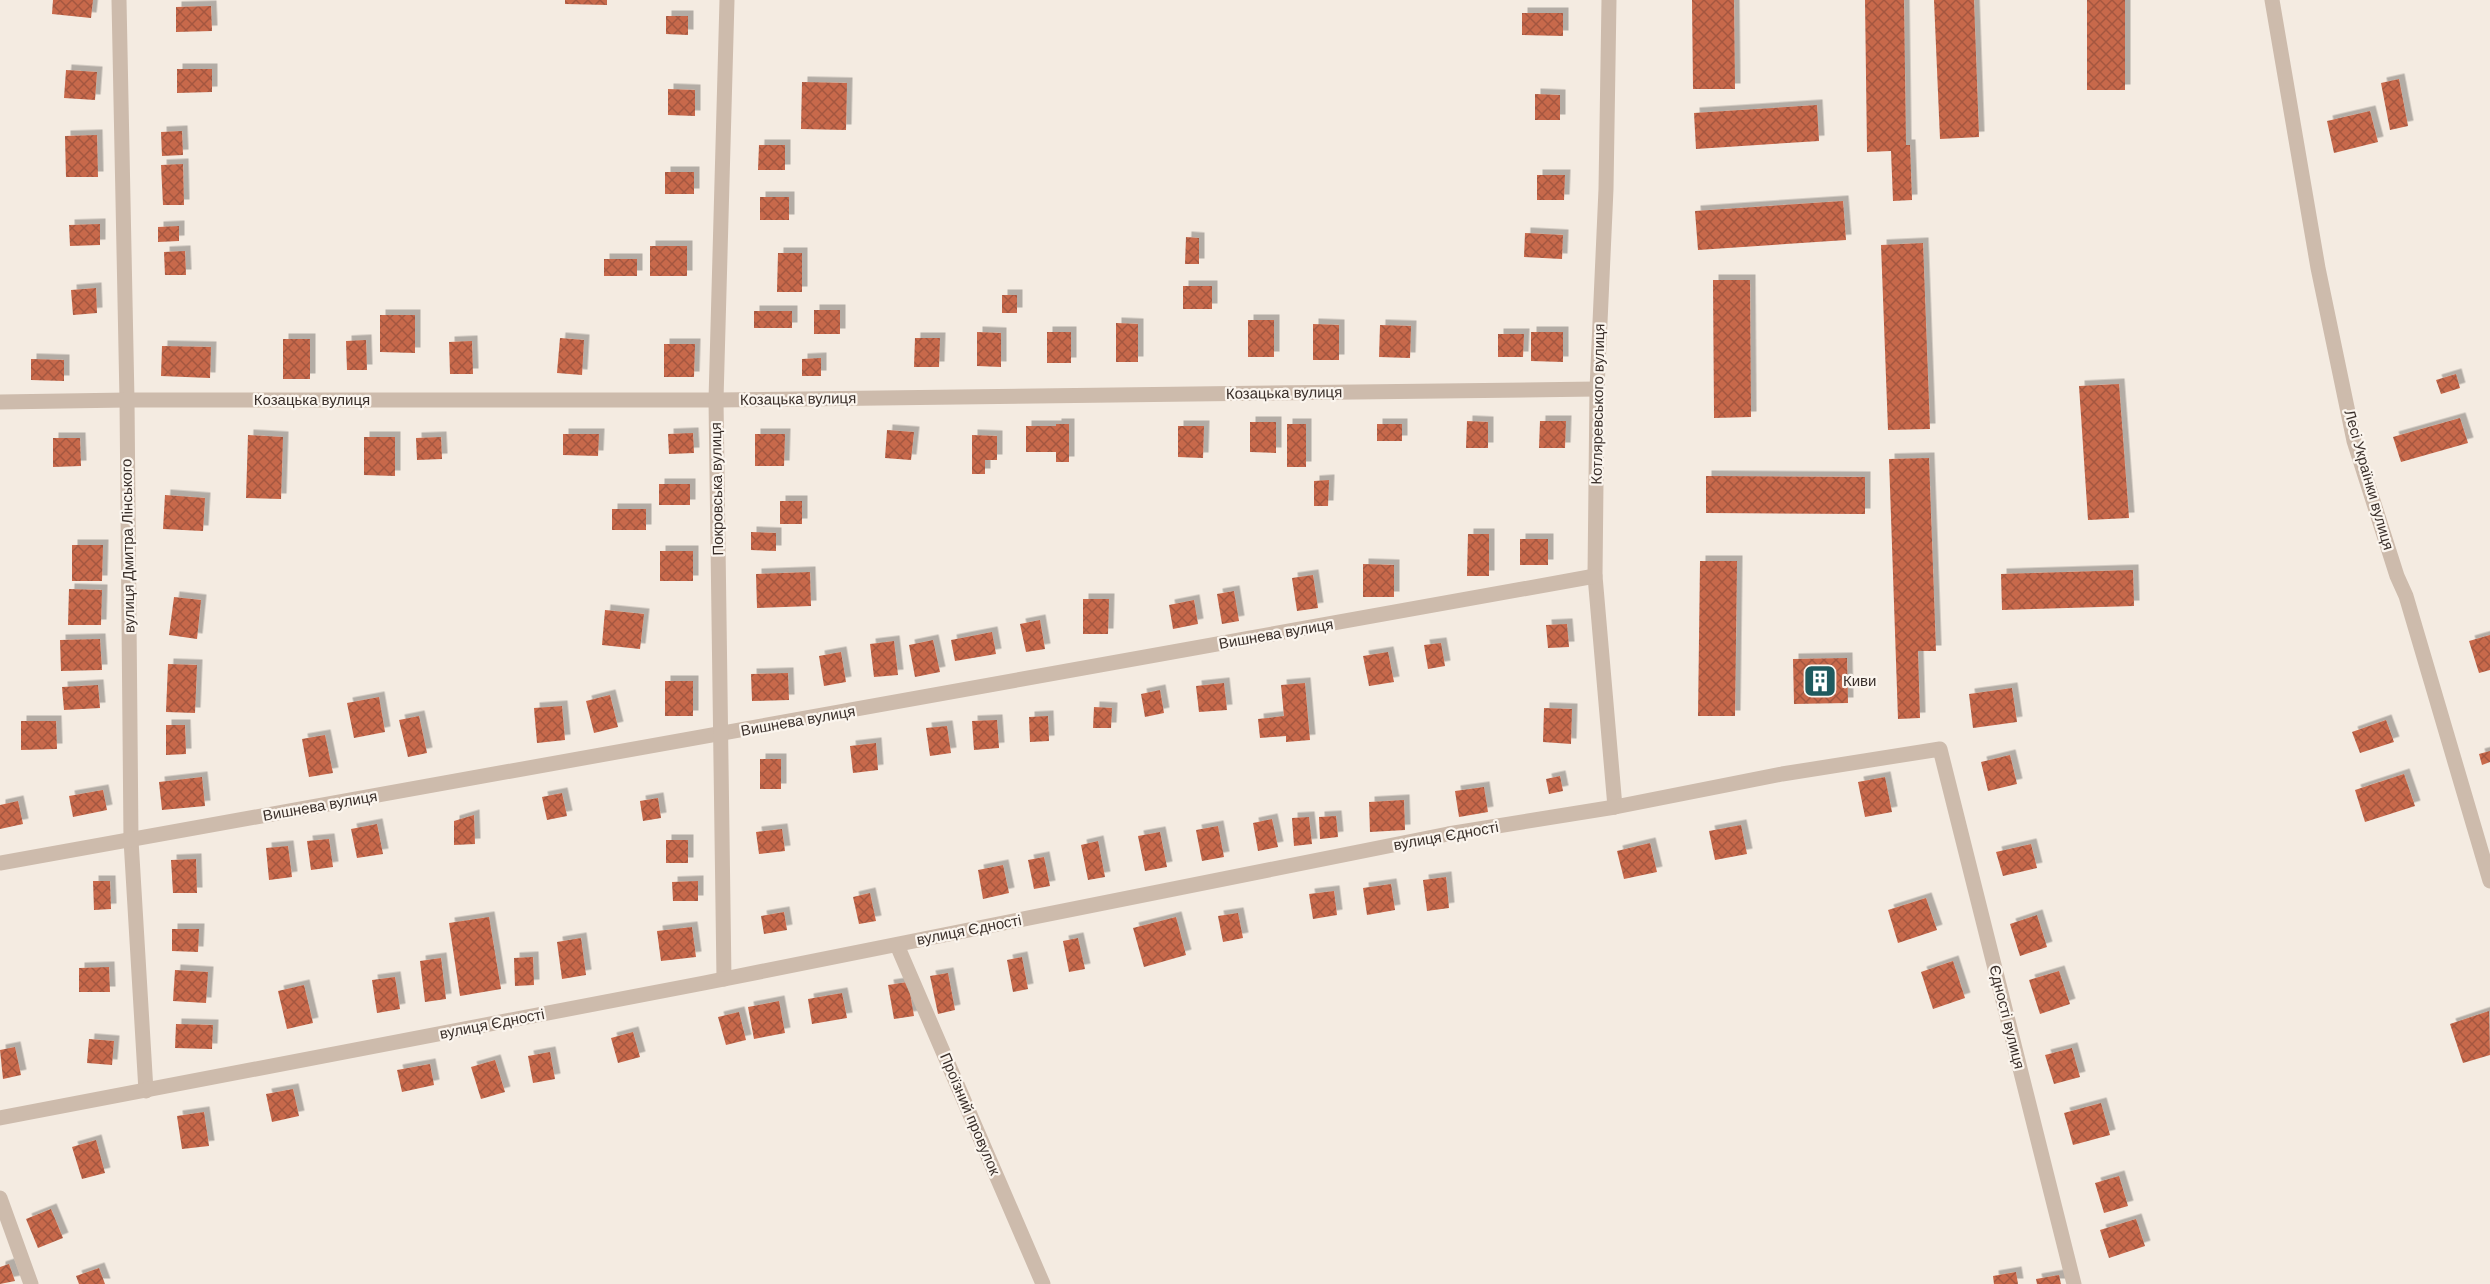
<svg xmlns="http://www.w3.org/2000/svg" width="2490" height="1284" font-family="'DM Sans',sans-serif">
	<defs>
		<pattern id="building-cross-hatch" width="8" height="8" patternUnits="userSpaceOnUse" patternTransform="scale(1.5)"><rect width="8" height="8" fill="#c8694b"/><path d="M0 0l8 8M0 8l8-8" fill="none" stroke="#a4573f"/></pattern>
		<filter id="shadow"><feDropShadow dx="5.5" dy="-5.5" stdDeviation="0" flood-color="#0004"/></filter>
	</defs>
	<rect width="100%" height="100%" fill="#f4ebe1"/>
	<g fill="url(#building-cross-hatch)" filter="url(#shadow)">
		<polygon points="53,0 93,0 91,18 52,14"/>
		<polygon points="565,0 607,0 607,5 565,4"/>
		<polygon points="1692,0 1734,0 1735,89 1693,89"/>
		<polygon points="1865,0 1904,0 1906,145 1910,145 1912,200 1893,201 1891,151 1867,152"/>
		<polygon points="1934,0 1974,0 1979,137 1940,139"/>
		<rect x="2087" y="0" width="38" height="90"/>
		<polygon points="211,6 212,31 176,32 176,7"/>
		<polygon points="1522,13 1563,13 1563,36 1522,35"/>
		<polygon points="666,16 688,16 688,35 666,34"/>
		<polygon points="177,69 212,69 212,92 177,93"/>
		<polygon points="66,70 97,72 95,100 64,98"/>
		<polygon points="2399,79 2408,126 2390,130 2381,83"/>
		<polygon points="802,82 847,83 846,130 801,129"/>
		<polygon points="668,89 695,90 695,116 668,115"/>
		<polygon points="1535,94 1560,95 1560,120 1535,120"/>
		<polygon points="1817,105 1819,141 1696,149 1694,113"/>
		<polygon points="2370,111 2378,142 2334,153 2327,121"/>
		<polygon points="182,131 183,155 162,156 161,132"/>
		<polygon points="97,135 98,177 66,177 65,136"/>
		<polygon points="759,145 785,145 785,170 758,170"/>
		<polygon points="183,164 184,205 163,205 161,165"/>
		<rect x="665" y="172" width="29" height="22"/>
		<polygon points="1537,175 1565,175 1564,200 1537,200"/>
		<rect x="760" y="197" width="29" height="23"/>
		<polygon points="1843,201 1846,240 1698,250 1695,211"/>
		<polygon points="100,224 100,245 70,246 69,225"/>
		<polygon points="179,226 179,241 158,242 158,227"/>
		<polygon points="1525,233 1563,235 1562,259 1524,257"/>
		<polygon points="1186,237 1199,238 1199,264 1185,264"/>
		<polygon points="1923,243 1930,429 1888,430 1881,245"/>
		<rect x="650" y="246" width="37" height="30"/>
		<polygon points="185,251 186,275 165,275 164,252"/>
		<polygon points="778,253 802,253 802,292 777,292"/>
		<rect x="604" y="259" width="33" height="17"/>
		<polygon points="1713,280 1750,280 1751,417 1714,418"/>
		<rect x="1183" y="286" width="29" height="23"/>
		<polygon points="96,288 97,313 73,315 71,290"/>
		<rect x="1002" y="295" width="15" height="18"/>
		<rect x="814" y="310" width="26" height="24"/>
		<rect x="754" y="311" width="38" height="17"/>
		<polygon points="380,315 415,315 415,353 380,352"/>
		<rect x="1248" y="320" width="26" height="37"/>
		<polygon points="1116,323 1138,324 1138,362 1116,362"/>
		<polygon points="1313,324 1339,325 1339,360 1313,360"/>
		<polygon points="1380,325 1411,326 1410,358 1379,357"/>
		<polygon points="977,332 1001,333 1001,367 977,366"/>
		<rect x="1047" y="332" width="24" height="31"/>
		<polygon points="1531,332 1563,332 1563,362 1531,361"/>
		<polygon points="1498,334 1524,334 1523,357 1498,357"/>
		<polygon points="560,338 584,340 582,375 557,373"/>
		<polygon points="915,338 940,338 939,367 914,367"/>
		<rect x="283" y="339" width="27" height="40"/>
		<polygon points="366,340 367,370 347,370 346,341"/>
		<polygon points="472,341 473,374 450,374 449,342"/>
		<polygon points="664,344 695,344 694,377 664,377"/>
		<polygon points="162,346 211,347 210,378 161,376"/>
		<polygon points="821,358 821,376 802,376 802,359"/>
		<polygon points="31,359 64,360 64,381 31,380"/>
		<polygon points="2456,374 2460,388 2441,394 2436,380"/>
		<polygon points="2119,384 2129,518 2088,520 2079,386"/>
		<polygon points="2460,418 2468,443 2401,462 2393,437"/>
		<polygon points="1467,421 1488,422 1488,448 1466,448"/>
		<polygon points="1540,421 1566,421 1565,448 1539,448"/>
		<polygon points="1250,422 1276,422 1276,453 1250,452"/>
		<polygon points="1056,424 1069,424 1069,462 1056,462 1056,452 1026,452 1026,426 1056,426"/>
		<rect x="1287" y="424" width="19" height="43"/>
		<rect x="1377" y="424" width="25" height="17"/>
		<polygon points="1178,426 1204,426 1203,458 1178,457"/>
		<polygon points="887,430 914,432 911,460 885,458"/>
		<polygon points="693,433 694,453 669,454 668,434"/>
		<polygon points="563,434 599,434 598,456 563,455"/>
		<polygon points="755,434 785,434 784,466 755,466"/>
		<polygon points="248,435 283,437 281,499 246,498"/>
		<polygon points="972,435 997,436 997,460 985,460 985,474 972,474"/>
		<polygon points="364,437 395,437 395,476 364,475"/>
		<polygon points="441,437 442,459 417,460 416,438"/>
		<polygon points="53,438 80,438 81,466 53,467"/>
		<polygon points="1929,458 1936,651 1918,651 1920,718 1898,719 1889,459"/>
		<polygon points="1706,476 1865,477 1865,514 1706,513"/>
		<polygon points="1329,480 1328,506 1314,506 1314,481"/>
		<rect x="659" y="484" width="31" height="21"/>
		<polygon points="165,495 205,498 203,531 163,529"/>
		<rect x="780" y="501" width="22" height="23"/>
		<rect x="612" y="509" width="34" height="21"/>
		<polygon points="751,532 776,533 776,551 751,550"/>
		<polygon points="1468,534 1489,534 1489,576 1467,576"/>
		<rect x="1520" y="539" width="28" height="26"/>
		<polygon points="72,545 103,545 102,581 72,581"/>
		<rect x="660" y="551" width="33" height="30"/>
		<polygon points="1700,561 1737,561 1735,716 1698,716"/>
		<polygon points="1363,564 1394,565 1394,597 1363,597"/>
		<polygon points="2133,570 2134,606 2002,610 2001,574"/>
		<polygon points="810,572 811,606 757,608 756,574"/>
		<polygon points="1313,575 1318,608 1297,611 1292,578"/>
		<polygon points="69,589 102,590 101,625 68,625"/>
		<polygon points="1234,591 1239,621 1222,624 1217,594"/>
		<polygon points="174,597 201,600 197,639 169,635"/>
		<polygon points="1083,599 1109,599 1108,634 1083,634"/>
		<polygon points="1194,600 1198,624 1173,629 1169,605"/>
		<polygon points="605,610 644,614 640,649 602,645"/>
		<polygon points="1040,620 1045,649 1026,652 1020,624"/>
		<polygon points="1567,624 1569,647 1548,648 1546,625"/>
		<polygon points="992,632 996,654 955,661 951,640"/>
		<polygon points="2490,635 2490,670 2479,673 2469,641"/>
		<polygon points="100,639 102,670 61,671 60,640"/>
		<polygon points="933,640 940,672 915,677 909,645"/>
		<polygon points="894,641 898,675 874,677 870,644"/>
		<polygon points="1441,643 1445,666 1428,669 1424,645"/>
		<polygon points="841,652 846,682 824,686 819,656"/>
		<polygon points="1388,652 1394,682 1369,686 1363,656"/>
		<polygon points="1847,658 1848,703 1794,704 1793,659"/>
		<polygon points="168,664 197,665 195,713 166,712"/>
		<polygon points="788,673 789,700 752,701 751,674"/>
		<rect x="665" y="681" width="28" height="35"/>
		<polygon points="1224,683 1227,710 1199,712 1196,686"/>
		<polygon points="1305,683 1310,740 1286,742 1286,736 1260,738 1258,719 1284,716 1281,685"/>
		<polygon points="98,685 100,708 64,710 62,687"/>
		<polygon points="2012,688 2017,722 1973,728 1969,694"/>
		<polygon points="1160,690 1164,713 1145,717 1141,694"/>
		<polygon points="610,695 618,727 594,733 586,701"/>
		<polygon points="379,697 385,732 354,738 347,703"/>
		<polygon points="562,706 565,740 537,743 534,708"/>
		<polygon points="1094,707 1112,708 1111,728 1093,728"/>
		<polygon points="1544,708 1572,709 1571,744 1543,742"/>
		<polygon points="419,716 427,753 408,757 399,720"/>
		<polygon points="1048,716 1049,741 1030,742 1029,717"/>
		<polygon points="997,720 999,748 974,750 972,721"/>
		<polygon points="2386,720 2394,742 2360,753 2352,732"/>
		<polygon points="21,721 56,721 57,749 21,750"/>
		<polygon points="166,725 185,725 186,754 166,755"/>
		<polygon points="947,726 951,753 930,756 926,728"/>
		<polygon points="325,735 333,773 309,777 302,739"/>
		<polygon points="876,743 878,770 853,773 850,746"/>
		<polygon points="2490,751 2490,762 2482,765 2479,754"/>
		<polygon points="2010,755 2017,784 1988,791 1981,762"/>
		<rect x="760" y="759" width="21" height="30"/>
		<polygon points="2404,774 2415,806 2365,822 2355,790"/>
		<polygon points="1560,776 1563,791 1549,794 1546,779"/>
		<polygon points="202,777 205,806 162,810 159,782"/>
		<polygon points="1885,777 1892,812 1865,817 1858,782"/>
		<polygon points="1484,787 1488,812 1459,817 1455,791"/>
		<polygon points="103,790 107,810 73,817 69,796"/>
		<polygon points="562,793 567,816 547,820 542,797"/>
		<polygon points="658,798 661,818 643,821 640,801"/>
		<polygon points="1404,800 1405,830 1370,832 1369,802"/>
		<polygon points="18,801 23,824 0,829 0,805"/>
		<polygon points="474,815 475,844 454,845 454,821"/>
		<polygon points="1336,816 1338,837 1320,839 1319,817"/>
		<polygon points="1309,817 1312,844 1294,846 1292,818"/>
		<polygon points="1272,819 1278,847 1258,851 1253,823"/>
		<polygon points="377,824 383,854 357,858 351,829"/>
		<polygon points="1741,825 1747,854 1715,860 1709,831"/>
		<polygon points="1218,826 1224,857 1202,861 1196,830"/>
		<polygon points="782,829 785,851 759,854 756,832"/>
		<polygon points="1160,832 1167,867 1145,871 1138,836"/>
		<polygon points="329,839 333,867 311,870 307,841"/>
		<rect x="666" y="840" width="22" height="23"/>
		<polygon points="1098,841 1105,877 1088,880 1081,845"/>
		<polygon points="1650,843 1657,872 1624,879 1617,851"/>
		<polygon points="2031,844 2037,868 2003,876 1996,852"/>
		<polygon points="288,846 292,877 269,880 266,848"/>
		<polygon points="1044,857 1050,886 1034,889 1028,860"/>
		<polygon points="196,859 197,893 173,893 171,860"/>
		<polygon points="1003,865 1009,893 983,899 978,870"/>
		<polygon points="1446,877 1449,908 1427,911 1423,880"/>
		<polygon points="93,881 110,881 111,909 94,910"/>
		<polygon points="698,881 698,901 673,901 672,882"/>
		<polygon points="1391,884 1395,910 1367,915 1363,888"/>
		<polygon points="1334,891 1337,915 1313,919 1309,894"/>
		<polygon points="870,893 876,921 859,924 853,897"/>
		<polygon points="1926,898 1937,930 1898,943 1888,910"/>
		<polygon points="784,912 787,930 764,934 761,916"/>
		<polygon points="1238,913 1243,938 1223,942 1218,916"/>
		<polygon points="2037,915 2047,947 2020,956 2010,924"/>
		<polygon points="489,917 501,989 460,996 449,923"/>
		<polygon points="1176,917 1186,955 1144,967 1133,928"/>
		<polygon points="692,927 696,957 661,961 657,931"/>
		<polygon points="172,929 199,929 198,952 172,951"/>
		<polygon points="581,938 586,975 562,979 557,942"/>
		<polygon points="1078,938 1085,969 1069,972 1063,941"/>
		<polygon points="533,957 534,985 515,986 514,958"/>
		<polygon points="1022,957 1028,989 1013,992 1007,960"/>
		<polygon points="441,958 446,999 425,1002 420,961"/>
		<polygon points="1953,961 1965,998 1933,1009 1921,972"/>
		<polygon points="109,967 110,992 79,992 79,968"/>
		<polygon points="175,970 208,972 206,1003 173,1001"/>
		<polygon points="2059,971 2070,1004 2040,1014 2029,980"/>
		<polygon points="948,973 955,1010 938,1014 930,976"/>
		<polygon points="395,977 400,1009 377,1013 372,980"/>
		<polygon points="908,982 914,1016 894,1019 888,985"/>
		<polygon points="304,985 313,1023 287,1029 278,991"/>
		<polygon points="842,993 847,1018 812,1024 808,999"/>
		<polygon points="779,1001 785,1033 754,1039 748,1007"/>
		<polygon points="2489,1011 2490,1055 2463,1063 2450,1024"/>
		<polygon points="739,1012 746,1040 726,1045 718,1017"/>
		<polygon points="176,1024 213,1025 212,1049 175,1048"/>
		<polygon points="633,1032 640,1057 618,1063 611,1038"/>
		<polygon points="89,1039 114,1041 112,1065 87,1063"/>
		<polygon points="15,1047 21,1075 3,1079 0,1050"/>
		<polygon points="2072,1048 2080,1077 2054,1084 2045,1055"/>
		<polygon points="550,1052 555,1079 533,1083 528,1056"/>
		<polygon points="495,1060 505,1092 481,1099 471,1067"/>
		<polygon points="430,1064 434,1085 402,1092 397,1070"/>
		<polygon points="293,1089 299,1116 272,1122 266,1094"/>
		<polygon points="2101,1103 2110,1135 2073,1145 2064,1113"/>
		<polygon points="204,1112 209,1146 182,1149 177,1116"/>
		<polygon points="96,1140 105,1173 82,1179 72,1147"/>
		<polygon points="2119,1176 2128,1206 2104,1213 2095,1183"/>
		<polygon points="51,1209 63,1238 38,1248 26,1219"/>
		<polygon points="2136,1219 2145,1246 2109,1258 2100,1230"/>
		<polygon points="9,1264 15,1281 0,1284 0,1267"/>
		<polygon points="99,1268 105,1284 79,1284 76,1276"/>
		<polygon points="2016,1272 2018,1284 1994,1284 1993,1276"/>
		<polygon points="2059,1275 2061,1284 2037,1284 2036,1279"/>
	</g>
	<g fill="none" stroke-linecap="round" stroke-linejoin="round">
		<g stroke="#cdbbac" stroke-width="15">
			<polyline points="119,0 127,400 131,840 146,1091"/>
			<polyline points="1609,0 1606,189 1597,389 1595,576 1615,807"/>
			<polyline points="2272,0 2318,268 2354,441 2397,576 2406,596 2490,881"/>
			<polyline points="0,402 127,400 716,400 1597,389"/>
			<polyline points="0,863 1595,576"/>
			<polyline points="897,945 1043,1284"/>
			<polyline points="724,979 716,400 727,0"/>
			<polyline points="0,1118 704,983 1448,834 1615,807 1782,774 1940,749 2074,1284"/>
			<polyline points="0,1198 31,1284"/>
		</g>
	</g>
	<defs>
		<g id="building-square" transform="scale(1.725)"><rect x="-9" y="-9" width="18" height="18" rx="4" fill="#1f5a5e" stroke="#fbf5ee"/><path d="M-4-6H4V6H1V3H-1V6H-4ZM-2.5-4.3h1.7v1.8h-1.7ZM.8-4.3h1.7v1.8H.8ZM-2.5-1h1.7V.8h-1.7ZM.8-1h1.7V.8H.8Z" fill="#fff"/></g>
	</defs>
	<g fill-rule="evenodd">
		<use href="#building-square" x="1820" y="681"/>
	</g>
	<g text-anchor="middle" dominant-baseline="central" stroke-width="4.5" stroke-linejoin="round" paint-order="stroke">
		<g font-size="15" fill="#3b302b" stroke="#fbf5ee">
			<text transform="translate(1284 393) rotate(-1)">Козацька вулиця</text>
			<text transform="translate(798 399) rotate(-1)">Козацька вулиця</text>
			<text x="312" y="400">Козацька вулиця</text>
			<text transform="translate(1598 404) rotate(-89)">Котляревського вулиця</text>
			<text transform="translate(2369 480) rotate(74)">Лесі Українки вулиця</text>
			<text transform="translate(717 489) rotate(-91)">Покровська вулиця</text>
			<text transform="translate(128 546) rotate(-91)">вулиця Дмитра Лінського</text>
			<text transform="translate(1276 634) rotate(-10)">Вишнева вулиця</text>
			<text transform="translate(798 721) rotate(-10)">Вишнева вулиця</text>
			<text transform="translate(320 806) rotate(-10)">Вишнева вулиця</text>
			<text transform="translate(1446 836) rotate(-10)">вулиця Єдності</text>
			<text transform="translate(969 930) rotate(-11)">вулиця Єдності</text>
			<text transform="translate(2007 1017) rotate(76)">Єдності вулиця</text>
			<text transform="translate(492 1024) rotate(-11)">вулиця Єдності</text>
			<text transform="translate(970 1114) rotate(67)">Проїзний провулок</text>
		</g>
		<g font-size="15" fill="#3b302b" stroke="#fbf5ee" text-anchor="start">
			<text x="1843" y="681">Киви</text>
		</g>
	</g>
</svg>
